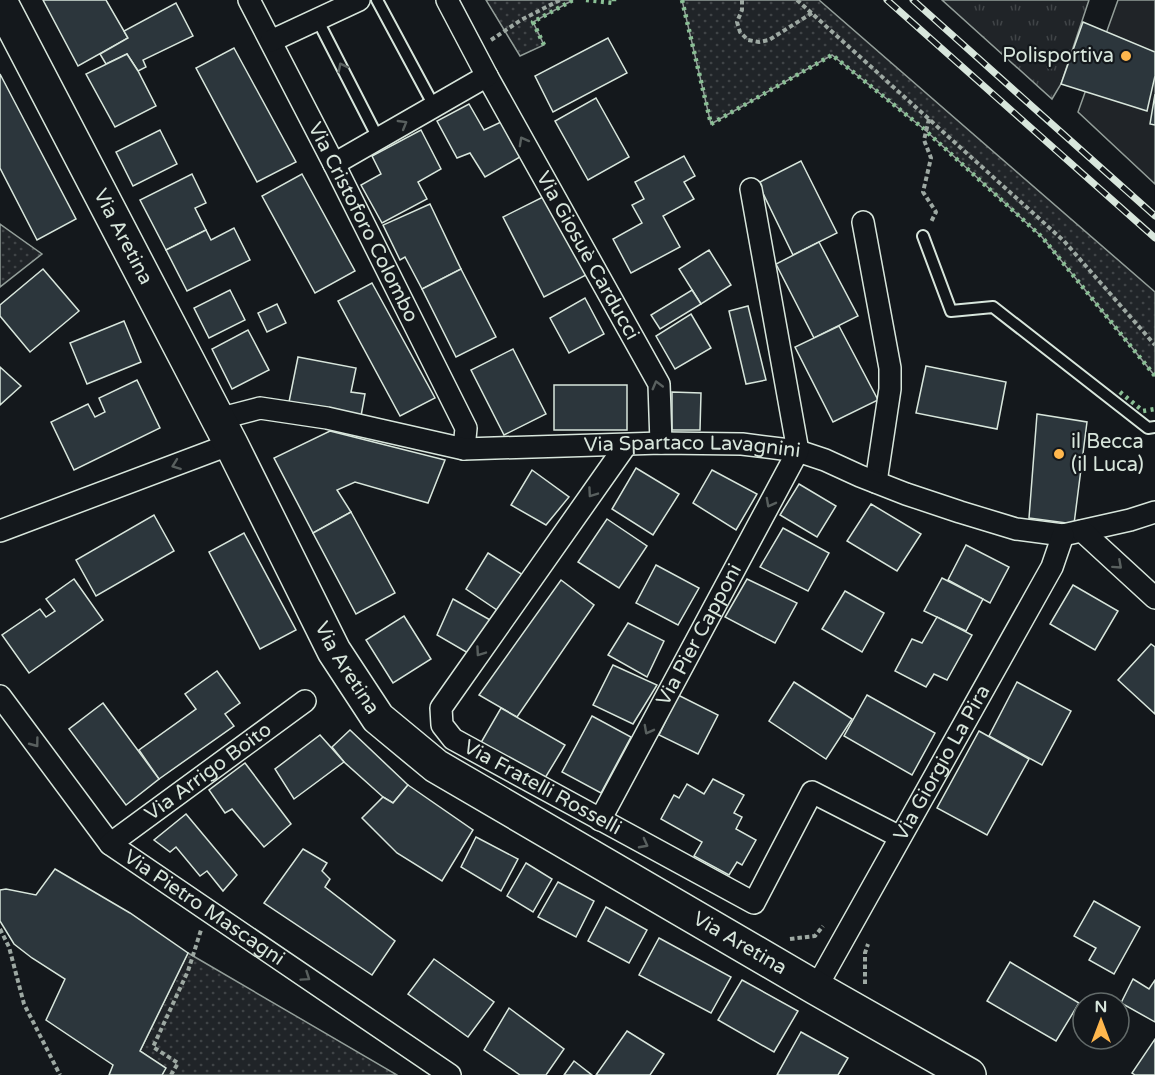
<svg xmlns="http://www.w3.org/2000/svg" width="1155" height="1075" font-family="'Varela Round',sans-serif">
	<defs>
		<pattern id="grass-tufts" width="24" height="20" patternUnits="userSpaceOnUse" patternTransform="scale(1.5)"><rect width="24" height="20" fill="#202428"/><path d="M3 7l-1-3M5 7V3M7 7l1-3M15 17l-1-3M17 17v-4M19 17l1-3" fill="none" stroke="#404447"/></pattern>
		<pattern id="park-dots" width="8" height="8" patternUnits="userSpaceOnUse" patternTransform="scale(1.5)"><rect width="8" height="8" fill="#202428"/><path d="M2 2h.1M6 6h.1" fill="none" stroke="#404447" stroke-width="1.8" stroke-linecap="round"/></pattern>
	</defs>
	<rect width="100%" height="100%" fill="#14181c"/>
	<polygon fill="url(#grass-tufts)" stroke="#939e99" stroke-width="1.5" points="942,0 1089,0 1061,84 1052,99"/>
	<g fill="url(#park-dots)" stroke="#939e99" stroke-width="1.5">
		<polygon points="486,0 573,0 533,22 544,45 520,56"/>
		<polygon points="682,0 819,0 1155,292 1155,376 1042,237 924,129 832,55 711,124"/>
		<polygon points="0,224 42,254 0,287"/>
		<polygon points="188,953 397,1075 162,1075 165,1068 140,1051"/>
	</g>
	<polygon fill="#202428" stroke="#939e99" stroke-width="1.5" points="1118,0 1155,0 1155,184 1078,112"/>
	<g fill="#2c363c" stroke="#d8e6dc" stroke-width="1.5">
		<polygon points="43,0 106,0 128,38 78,66"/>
		<polygon points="176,3 193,36 143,60 146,67 138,71 127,54 106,64 100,54 128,38 124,31"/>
		<polygon points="1083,22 1155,52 1155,76 1147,111 1061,84"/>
		<polygon points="608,38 627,73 553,112 535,76"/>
		<polygon points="234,48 296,162 257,182 196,68"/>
		<polygon points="127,54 138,71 156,106 115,127 86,74"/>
		<polygon points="0,74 76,219 37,240 0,168"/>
		<polygon points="1155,94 1155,125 1150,124"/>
		<polygon points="596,98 629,157 588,180 555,121"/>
		<polygon points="469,104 484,130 501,122 520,157 485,177 470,153 457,158 437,121"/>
		<polygon points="160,130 177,164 133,186 116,152"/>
		<polygon points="421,130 441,169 418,182 427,199 382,223 361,185 381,174 372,156"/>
		<polygon points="684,156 695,176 684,182 694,199 663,216 680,247 631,273 613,239 642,223 632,205 644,199 635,182"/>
		<polygon points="801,161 837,233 793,255 758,183"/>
		<polygon points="192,174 206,203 195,208 206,230 166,250 140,200"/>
		<polygon points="302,174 355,271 315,293 262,196"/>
		<polygon points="545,196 586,275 544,297 503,217"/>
		<polygon points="430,204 461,269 422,289 405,257 400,260 383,225"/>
		<polygon points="234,228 250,260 187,291 166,250 206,230 211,240"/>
		<polygon points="819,242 858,316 814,338 776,264"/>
		<polygon points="709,250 731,285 701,304 679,269"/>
		<polygon points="43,269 79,311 30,352 0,316 0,305"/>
		<polygon points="461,269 496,337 456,357 422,289"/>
		<polygon points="372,283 435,398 400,416 338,301"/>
		<polygon points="230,290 245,320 209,338 194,308"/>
		<polygon points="692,290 701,304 660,329 651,315"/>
		<polygon points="585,298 604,334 569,353 550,318"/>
		<polygon points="277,304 286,323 267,332 258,313"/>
		<polygon points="748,306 766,380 746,384 729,311"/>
		<polygon points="691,314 711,348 675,369 656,336"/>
		<polygon points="124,321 141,362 87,384 70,343"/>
		<polygon points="839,326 878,400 833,422 795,347"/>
		<polygon points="248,330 269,370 232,389 212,349"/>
		<polygon points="513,349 546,414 504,435 471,370"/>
		<polygon points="298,357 356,368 351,392 365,394 361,416 289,402"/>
		<polygon points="926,366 1006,382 997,429 916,413"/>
		<polygon points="0,367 21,386 0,405"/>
		<polygon points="137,380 160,428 74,470 51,422 88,404 95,417 105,412 99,398"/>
		<rect x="554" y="385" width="73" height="45"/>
		<polygon points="672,392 701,393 700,430 672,430"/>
		<polygon points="1037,414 1087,422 1074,524 1029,518"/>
		<polygon points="330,431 445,460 428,503 355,482 337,490 351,512 313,533 274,458"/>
		<polygon points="636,468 679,494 653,535 612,509"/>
		<polygon points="532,470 569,497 546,525 511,505"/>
		<polygon points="712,470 757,494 736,530 693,503"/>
		<polygon points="799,484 836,506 817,537 780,515"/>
		<polygon points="871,504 921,534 897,571 847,541"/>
		<polygon points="351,512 395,593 356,614 313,533"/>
		<polygon points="154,515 174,551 96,596 76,560"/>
		<polygon points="607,519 647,546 619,588 578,562"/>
		<polygon points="783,528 829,553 808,591 760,567"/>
		<polygon points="244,533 296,630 260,649 209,552"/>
		<polygon points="966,545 1009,567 990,603 948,580"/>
		<polygon points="488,553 523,575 497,610 466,589"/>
		<polygon points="656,565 699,588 678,625 636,603"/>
		<polygon points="942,578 983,599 966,631 924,611"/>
		<polygon points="74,579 103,620 29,673 2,635 40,609 46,617 55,611 46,599"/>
		<polygon points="747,579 797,603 775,643 725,617"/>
		<polygon points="561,580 594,605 517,717 479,695"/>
		<polygon points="1073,585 1118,611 1095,650 1050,624"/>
		<polygon points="845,591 884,613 862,652 822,629"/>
		<polygon points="453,599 492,621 468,653 437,635"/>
		<polygon points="404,616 431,659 393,683 366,640"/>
		<polygon points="937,617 972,635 947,680 934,674 926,687 895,671 912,639 922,643"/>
		<polygon points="628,623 664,641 647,677 608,655"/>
		<polygon points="1151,644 1155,647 1155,714 1118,680"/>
		<polygon points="613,665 657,685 633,724 593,705"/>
		<polygon points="217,671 240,703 225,714 234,726 159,779 139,750 196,709 185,694"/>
		<polygon points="794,682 852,719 826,759 769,721"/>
		<polygon points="1017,682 1071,711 1042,765 989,736"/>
		<polygon points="678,695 718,715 698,754 659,735"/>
		<polygon points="867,695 935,733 912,775 844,736"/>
		<polygon points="103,703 159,779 126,805 69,729"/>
		<polygon points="501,708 565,745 542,783 479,746"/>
		<polygon points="592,716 631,737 601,793 562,772"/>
		<polygon points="350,730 408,785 393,803 383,797 344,762 332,747"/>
		<polygon points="979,731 1029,759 987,835 937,808"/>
		<polygon points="320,735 344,762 294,799 275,769"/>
		<polygon points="245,763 291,824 264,847 232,809 225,813 209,790"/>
		<polygon points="713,779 744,795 734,813 742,817 736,829 756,840 742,865 737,862 729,875 694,856 702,842 661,819 674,795 679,798 687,784 704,794"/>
		<polygon points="408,785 473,830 442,881 397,853 362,818 383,797 393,803"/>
		<polygon points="186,814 237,875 223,891 207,871 200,876 176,847 170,852 154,840"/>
		<polygon points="476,837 518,859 501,891 461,867"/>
		<polygon points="303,849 327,863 322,871 330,879 325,887 395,941 372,975 264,903"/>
		<polygon points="526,863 552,879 533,912 507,896"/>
		<polygon points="55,869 130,913 188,953 140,1051 166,1068 162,1075 109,1075 113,1065 46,1020 65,979 32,958 14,944 0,921 0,890 6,889 36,895"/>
		<polygon points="558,882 594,901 576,937 538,917"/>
		<polygon points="1094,901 1140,927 1114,974 1089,960 1096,948 1074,936"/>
		<polygon points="606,907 647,930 629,963 588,941"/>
		<polygon points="659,938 731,977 711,1013 639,975"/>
		<polygon points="434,959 494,1002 468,1037 408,994"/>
		<polygon points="1010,962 1079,1003 1056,1041 987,1001"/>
		<polygon points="1133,979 1149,989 1155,980 1155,1022 1121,1003"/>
		<polygon points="742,980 798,1011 774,1052 718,1020"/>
		<polygon points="509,1008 564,1049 546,1075 520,1075 484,1050"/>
		<polygon points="627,1031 664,1054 650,1075 596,1075"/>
		<polygon points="801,1032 848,1058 838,1075 777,1075"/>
		<polygon points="1155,1039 1155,1075 1135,1075 1132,1073"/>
		<polygon points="574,1061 592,1075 564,1075"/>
	</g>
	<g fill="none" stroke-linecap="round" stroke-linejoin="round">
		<g stroke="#d8e6dc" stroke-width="14">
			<g id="service">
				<polyline points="377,0 434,106"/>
				<polyline points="317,19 378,138"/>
				<polyline points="923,236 951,311 993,307 1148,428 1155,427"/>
			</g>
		</g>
		<g stroke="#d8e6dc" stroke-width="24">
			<g id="minor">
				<path id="s1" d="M249,0L334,164L466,428L464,449"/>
				<polyline points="271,41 359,0"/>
				<path id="s2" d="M487,76L659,384L661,443"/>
				<polyline points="334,164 487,76 447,0"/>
				<polyline points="863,222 890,368 890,389 876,482"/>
				<path id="s3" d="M218,419L260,408L327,418L464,449L661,443L742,444L798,451L825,460L860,476L906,494L960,512L1016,529L1063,535L1130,520L1155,512"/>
				<path id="s4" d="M626,445L441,708L442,725L453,739L754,903L812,792L900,837"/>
				<polyline points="0,531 231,444"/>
				<polyline points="1082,531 1155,598"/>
				<path id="s5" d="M0,696L110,844L450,1075"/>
				<path id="s6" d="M600,820L798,451L751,189"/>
				<path id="s7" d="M110,844L305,701"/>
				<path id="s8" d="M816,988L1052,567L1063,535"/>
			</g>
		</g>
		<g stroke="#d8e6dc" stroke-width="36">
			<g id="primary">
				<path id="s9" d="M0,1L231,444L334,651L378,718L436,766L816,988L969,1075"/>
			</g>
		</g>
		<g stroke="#9da8a2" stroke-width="4" stroke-dasharray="4.5 3" stroke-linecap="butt">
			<polyline points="742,0 742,10 737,22 740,32 748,40 759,42 769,40 812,13"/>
			<polyline points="797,0 1064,241 1155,345"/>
			<polyline points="491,40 521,20 560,0"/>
			<polyline points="929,119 924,140 931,158 923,192 936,212 931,222"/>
			<polyline points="0,929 9,947 24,1004 60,1075"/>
			<polyline points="790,939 815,936 823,926"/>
			<polyline points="865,984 865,953 868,944"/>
			<polyline points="171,1075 178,1063 153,1047 188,971 201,930"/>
		</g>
		<use href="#service" stroke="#14181c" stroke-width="10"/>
		<use href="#minor" stroke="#14181c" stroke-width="21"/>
		<use href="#primary" stroke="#14181c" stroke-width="33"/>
		<g stroke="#d8e6dc" stroke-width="7">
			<g id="rail">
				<polyline points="887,0 1155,238"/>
				<polyline points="913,0 1155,216"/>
			</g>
		</g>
		<use href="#rail" stroke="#14181c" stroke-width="4.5" stroke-dasharray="14" stroke-linecap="butt"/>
		<g stroke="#8ac095" stroke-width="4.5" stroke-dasharray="3 4.5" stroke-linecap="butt">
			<polyline points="586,0 614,3 614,0"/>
			<polyline points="682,0 711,124 832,55 924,129"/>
			<polyline points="544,45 533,22 573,0"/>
			<polyline points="928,133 1042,237 1155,376"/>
			<polyline points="1120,392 1143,411 1155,409"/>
		</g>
	</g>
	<defs><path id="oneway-chevron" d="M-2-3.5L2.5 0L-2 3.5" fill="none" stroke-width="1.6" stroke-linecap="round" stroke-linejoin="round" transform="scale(1.5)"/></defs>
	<g stroke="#59605f">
		<use href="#oneway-chevron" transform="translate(342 67) rotate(-117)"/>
		<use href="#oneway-chevron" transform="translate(403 124) rotate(-30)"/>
		<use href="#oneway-chevron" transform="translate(523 141) rotate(-119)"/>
		<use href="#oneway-chevron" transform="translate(657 385) rotate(-105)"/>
		<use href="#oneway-chevron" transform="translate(176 465) rotate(160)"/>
		<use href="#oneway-chevron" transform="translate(592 493) rotate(125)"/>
		<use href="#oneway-chevron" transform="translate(770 503) rotate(118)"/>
		<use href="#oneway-chevron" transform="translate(1118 565) rotate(42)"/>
		<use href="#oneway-chevron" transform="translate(480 652) rotate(125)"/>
		<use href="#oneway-chevron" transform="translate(648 730) rotate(118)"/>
		<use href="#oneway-chevron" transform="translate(35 743) rotate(53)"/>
		<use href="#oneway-chevron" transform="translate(644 844) rotate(28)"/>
		<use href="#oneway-chevron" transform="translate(306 977) rotate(34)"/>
	</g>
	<g fill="#ffb74d" stroke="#14181c" stroke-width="2">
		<circle cx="1126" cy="56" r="6"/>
		<circle cx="1059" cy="454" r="6"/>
	</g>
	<g text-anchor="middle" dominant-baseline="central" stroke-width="4.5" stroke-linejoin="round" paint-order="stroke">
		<g font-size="20" fill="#d8e6dc" stroke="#14181c" text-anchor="end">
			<text x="1114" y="56">Polisportiva</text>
			<text x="1071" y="442" text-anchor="start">il Becca<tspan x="1071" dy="23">(il Luca)</tspan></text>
		</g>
		<g font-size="20" fill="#d8e6dc" stroke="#14181c">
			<text stroke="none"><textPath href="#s1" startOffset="250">Via Cristoforo Colombo</textPath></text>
			<text stroke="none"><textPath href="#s9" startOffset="266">Via Aretina</textPath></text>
			<text stroke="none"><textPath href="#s2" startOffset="206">Via Giosuè Carducci</textPath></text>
			<text stroke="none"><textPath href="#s3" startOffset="480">Via Spartaco Lavagnini</textPath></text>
			<text stroke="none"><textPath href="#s6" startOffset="210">Via Pier Capponi</textPath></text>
			<text stroke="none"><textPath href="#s9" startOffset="752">Via Aretina</textPath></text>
			<text stroke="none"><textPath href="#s8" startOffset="258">Via Giorgio La Pira</textPath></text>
			<text stroke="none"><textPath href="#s7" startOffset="122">Via Arrigo Boito</textPath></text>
			<text stroke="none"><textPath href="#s4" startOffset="458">Via Fratelli Rosselli</textPath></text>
			<text stroke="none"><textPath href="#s5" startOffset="298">Via Pietro Mascagni</textPath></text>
			<text stroke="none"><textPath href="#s9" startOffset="1238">Via Aretina</textPath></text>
		</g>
	</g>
	<g transform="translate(1101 1021)"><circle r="28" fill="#14181c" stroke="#626a69" stroke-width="1.5"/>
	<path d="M0-4.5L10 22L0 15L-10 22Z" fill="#ffb74d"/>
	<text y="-9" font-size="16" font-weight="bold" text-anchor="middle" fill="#d8e6dc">N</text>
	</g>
</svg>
